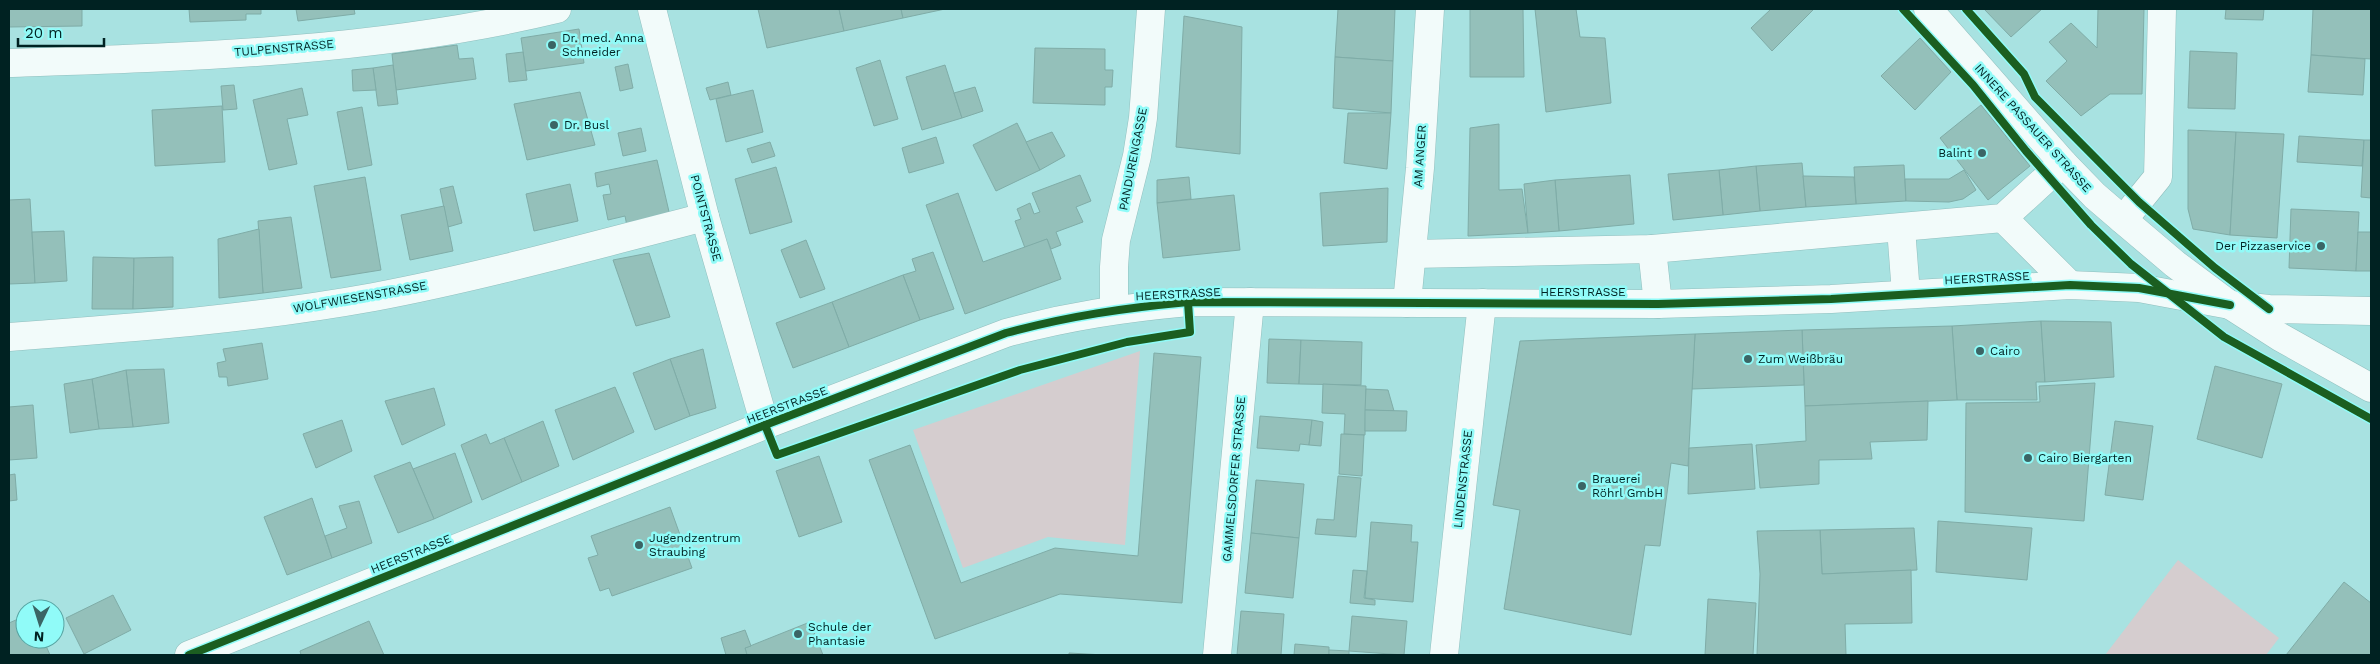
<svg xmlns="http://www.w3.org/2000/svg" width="2380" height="664" font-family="'Work Sans',sans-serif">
	<rect width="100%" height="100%" fill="#a8e2e1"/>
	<g fill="#d5cdcf">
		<polygon points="1140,351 1125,545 1048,537 963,568 913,430"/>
		<polygon points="2178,560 2279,638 2266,655 2105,655"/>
	</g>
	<g fill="#94c0ba" stroke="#7faca7">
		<polygon points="9,9 82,9 82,26 9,27"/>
		<polygon points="189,9 261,9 261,14 246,14 246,20 190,22"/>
		<polygon points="296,9 354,9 355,14 298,21"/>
		<polygon points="758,9 839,9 844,31 767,48"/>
		<polygon points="839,9 901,9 903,18 844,31"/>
		<polygon points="901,9 945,9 903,18"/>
		<polygon points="1338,9 1395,9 1393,61 1335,57"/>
		<polygon points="1470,9 1523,9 1524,77 1470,77"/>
		<polygon points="1535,9 1576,9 1580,37 1605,38 1611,103 1546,112"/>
		<polygon points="1771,9 1814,9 1772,51 1751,28"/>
		<polygon points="1984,9 2042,9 2011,37"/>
		<polygon points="2098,9 2144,9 2142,94 2110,94 2081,116 2046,81 2067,61 2049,42 2071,23 2097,48"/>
		<polygon points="2226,9 2264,9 2263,20 2225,19"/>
		<polygon points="2313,9 2371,9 2371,59 2311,55"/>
		<polygon points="1184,16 1242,27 1240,154 1176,147"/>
		<polygon points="579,29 584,63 526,71 521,38"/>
		<polygon points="1920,38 1951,72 1915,110 1881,76"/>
		<polygon points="457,45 459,59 473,58 476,79 396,90 392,54"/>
		<polygon points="1035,48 1105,49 1105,70 1113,70 1112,87 1105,87 1105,105 1033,103"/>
		<polygon points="2190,51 2237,53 2235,109 2188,108"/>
		<polygon points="523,52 527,80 509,82 506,54"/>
		<polygon points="2311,55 2365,59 2363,95 2308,92"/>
		<polygon points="1335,57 1393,61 1391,113 1333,108"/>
		<polygon points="880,60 898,119 874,126 856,68"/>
		<polygon points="628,64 633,88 620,91 615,67"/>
		<polygon points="393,65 398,104 378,106 373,68"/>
		<polygon points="945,65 962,118 922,130 906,77"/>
		<polygon points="373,68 376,90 353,91 352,70"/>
		<polygon points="728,82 731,95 710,100 706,88"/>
		<polygon points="234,85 237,109 223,110 221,86"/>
		<polygon points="975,87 983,111 962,118 954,93"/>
		<polygon points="302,88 308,115 287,119 297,164 269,170 253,100"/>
		<polygon points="753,90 763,132 726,142 716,99"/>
		<polygon points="580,92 595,145 527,160 514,104"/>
		<polygon points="1981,105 2030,166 1988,200 1940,138"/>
		<polygon points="222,106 225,162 155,166 152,110"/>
		<polygon points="362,107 372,165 348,170 337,112"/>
		<polygon points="1348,113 1391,113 1387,169 1344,163"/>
		<polygon points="1017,123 1040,170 996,191 973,145"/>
		<polygon points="1499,124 1499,190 1522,189 1528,233 1468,236 1470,128"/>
		<polygon points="641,128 646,151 623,156 618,133"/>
		<polygon points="2188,130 2236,132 2230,235 2193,229 2188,209"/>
		<polygon points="1052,132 1065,156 1040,170 1026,142"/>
		<polygon points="2236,132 2284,134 2277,238 2230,235"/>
		<polygon points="2299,136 2364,140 2362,166 2297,162"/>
		<polygon points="936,137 944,163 909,173 902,148"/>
		<polygon points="2364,140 2371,140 2371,198 2361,197"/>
		<polygon points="770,142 775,156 752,163 747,149"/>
		<polygon points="657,160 670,216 627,226 625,216 608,220 603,195 611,194 609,184 597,187 595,173"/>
		<polygon points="1802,163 1806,207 1760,211 1756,166"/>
		<polygon points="1904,165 1906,201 1856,204 1854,167"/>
		<polygon points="1756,166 1760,211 1723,215 1719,170"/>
		<polygon points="776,167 792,222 750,234 735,179"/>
		<polygon points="1719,170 1723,215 1673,220 1668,174"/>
		<polygon points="1964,170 1976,190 1963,199 1949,202 1906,201 1905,179 1949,179"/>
		<polygon points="1080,175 1091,201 1076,207 1083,222 1056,232 1061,245 1051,249 1047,239 1025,248 1015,221 1021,219 1017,209 1030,203 1034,214 1040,212 1032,193"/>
		<polygon points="1630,175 1634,224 1559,231 1555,180"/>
		<polygon points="1803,176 1854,177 1856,204 1806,207"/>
		<polygon points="365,177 381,270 331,278 314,186"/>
		<polygon points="1189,177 1191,199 1157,203 1157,180"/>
		<polygon points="1555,180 1559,231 1528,233 1524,184"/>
		<polygon points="570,184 578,221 534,231 526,194"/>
		<polygon points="453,186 462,223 448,227 440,189"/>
		<polygon points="1388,188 1387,242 1323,246 1320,193"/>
		<polygon points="958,193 983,262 1047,239 1061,279 965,314 926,205"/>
		<polygon points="1234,195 1240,250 1163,258 1157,203"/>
		<polygon points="30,199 35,283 9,284 9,200"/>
		<polygon points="444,206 453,251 410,260 401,215"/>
		<polygon points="2291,209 2359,212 2356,271 2289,268"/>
		<polygon points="291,217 302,288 263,293 258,221"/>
		<polygon points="259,229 263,293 219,298 218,239"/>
		<polygon points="64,231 67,281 35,283 32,232"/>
		<polygon points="2358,232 2371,232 2371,271 2356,271"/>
		<polygon points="806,240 825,289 800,298 781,250"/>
		<polygon points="933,252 954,309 920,320 903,275 916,271 912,259"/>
		<polygon points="649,253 670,317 636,326 613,260"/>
		<polygon points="93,257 134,258 133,309 92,309"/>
		<polygon points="173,257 173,307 133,309 134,258"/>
		<polygon points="903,275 920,320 849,347 832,302"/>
		<polygon points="832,302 849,347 793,368 776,323"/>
		<polygon points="2041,321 2045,382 2036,382 2037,400 1957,400 1952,326"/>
		<polygon points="2041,321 2111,322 2114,377 2045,382"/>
		<polygon points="1952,326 1957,400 1805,406 1802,330"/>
		<polygon points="1802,330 1804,385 1692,389 1695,334"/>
		<polygon points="1695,334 1688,466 1671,463 1660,546 1645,545 1631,635 1504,609 1520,510 1493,505 1520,341"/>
		<polygon points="1269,339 1301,340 1299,384 1267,383"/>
		<polygon points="1301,340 1362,342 1361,385 1299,384"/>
		<polygon points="262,343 268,379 228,386 227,377 219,377 217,363 226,361 223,349"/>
		<polygon points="703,349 716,408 690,416 670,359"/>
		<polygon points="1154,353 1201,357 1182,603 1060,594 935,639 869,460 910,445 961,583 1055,548 1138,556"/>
		<polygon points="670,359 690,416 655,430 633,373"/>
		<polygon points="2215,366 2282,384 2262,458 2197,439"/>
		<polygon points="164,369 169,423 133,427 126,370"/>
		<polygon points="126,370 133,427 99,429 92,379"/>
		<polygon points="92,379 99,429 70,433 64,384"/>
		<polygon points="2095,383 2084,521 1965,512 1966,403 2040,402 2039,386"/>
		<polygon points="1323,384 1366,386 1365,435 1344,434 1345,414 1322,413"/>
		<polygon points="615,387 634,432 573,460 555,410"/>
		<polygon points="434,388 445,425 402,445 385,401"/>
		<polygon points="1366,389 1388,390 1394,411 1365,410"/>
		<polygon points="1928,401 1927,440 1870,442 1872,459 1819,460 1819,484 1760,488 1756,445 1806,441 1805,406"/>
		<polygon points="33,405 37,458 9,460 9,407"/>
		<polygon points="1365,410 1407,411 1406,431 1365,431"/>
		<polygon points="1260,416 1312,420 1309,445 1300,444 1299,451 1257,448"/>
		<polygon points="342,420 352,451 316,468 303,434"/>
		<polygon points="1312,420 1323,422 1321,446 1309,445"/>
		<polygon points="543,421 559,466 522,482 504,438"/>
		<polygon points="2115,421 2153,426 2143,500 2105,495"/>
		<polygon points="486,434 490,444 504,438 522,482 482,500 461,445"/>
		<polygon points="1341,434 1364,435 1362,476 1339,474"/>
		<polygon points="1752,444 1755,489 1688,494 1689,448"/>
		<polygon points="455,453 472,502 434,519 413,469"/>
		<polygon points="819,456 842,522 799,537 776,471"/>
		<polygon points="410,462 434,519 398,533 374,476"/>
		<polygon points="15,474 17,500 9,501 9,475"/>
		<polygon points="1338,476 1361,478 1356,537 1315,534 1317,519 1334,520"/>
		<polygon points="1256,480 1304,484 1299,538 1251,533"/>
		<polygon points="312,498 332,558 287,575 264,517"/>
		<polygon points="359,501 372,543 332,558 325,536 347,528 339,506"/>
		<polygon points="670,507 692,568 612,596 609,588 600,591 588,558 598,555 591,536"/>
		<polygon points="1938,521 2032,528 2027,580 1936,572"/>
		<polygon points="1371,522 1412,525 1411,542 1418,542 1413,602 1365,598"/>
		<polygon points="1914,528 1917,570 1822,574 1820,530"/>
		<polygon points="1820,530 1822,574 1911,570 1912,623 1845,624 1846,655 1757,655 1760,574 1757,531"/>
		<polygon points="1251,533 1299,538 1293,598 1245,593"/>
		<polygon points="1353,570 1367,571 1364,598 1375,600 1375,605 1350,603"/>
		<polygon points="2344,582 2371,603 2371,655 2286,655"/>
		<polygon points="113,595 131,630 84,654 66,618"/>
		<polygon points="1708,599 1756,603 1753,655 1705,655"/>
		<polygon points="1241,611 1284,614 1281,655 1237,655"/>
		<polygon points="25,616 25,639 43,639 50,655 9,655 9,623"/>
		<polygon points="1352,616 1407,621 1404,655 1349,651"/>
		<polygon points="369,621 384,655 301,655 300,651"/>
		<polygon points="810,622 823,655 747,655 745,648"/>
		<polygon points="745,630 751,646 745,648 747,655 726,655 721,638"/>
		<polygon points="1295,644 1329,647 1329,655 1294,655"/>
		<polygon points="1329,650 1349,651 1349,655 1329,655"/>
		<polygon points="1069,653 1104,655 1069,655"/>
	</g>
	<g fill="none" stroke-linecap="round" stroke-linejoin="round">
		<g stroke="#90bfbe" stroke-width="29">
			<g id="street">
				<polyline points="652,9 705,217 765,425"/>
				<path d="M9,63C192,57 379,52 557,9"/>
				<polyline points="2003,218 2070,285"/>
				<polyline points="2123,220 2158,177 2162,9"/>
				<polyline points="1901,228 1906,294"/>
				<polyline points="1652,249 1658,304"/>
				<polyline points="1412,254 1652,249 2003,218 2063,163"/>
				<polyline points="1407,303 1420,168 1430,9"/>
				<polyline points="1114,309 1114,267 1116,240 1137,156 1143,118 1151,9"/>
				<path d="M9,337C131,328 253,319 374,297C485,276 595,245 705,217"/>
				<polyline points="1217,655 1250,302"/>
				<polyline points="1444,655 1482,303"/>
			</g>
		</g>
		<g stroke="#90bfbe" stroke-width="29">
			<g id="secondary">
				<polyline points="1928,9 2063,163 2095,196 2123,220 2175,264 2230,305 2280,337 2371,388"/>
				<path d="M189,655L765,425L1006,333C1069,316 1124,308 1188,302L1658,304L1831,299L2070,285L2139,288L2230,305L2269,309L2371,311"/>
			</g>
		</g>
		<use href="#street" stroke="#f2fbfa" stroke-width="28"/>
		<use href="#secondary" stroke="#f2fbfa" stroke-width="28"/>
		<g stroke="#90fbf8" stroke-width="11">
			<g id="cycleway">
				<polyline points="1903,9 1973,85 2026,151 2091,225 2131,264 2224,337 2371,419"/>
				<polyline points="1966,9 2024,74 2035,97 2139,202 2215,268 2269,309"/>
				<polyline points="765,425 777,455 1020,370 1127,342 1190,332 1188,302"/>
				<path d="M189,655L765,425L1006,333C1069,316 1124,308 1188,302L1658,304L1831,299L2070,285L2139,288L2230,305"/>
			</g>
		</g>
		<use href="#cycleway" stroke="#1b5e20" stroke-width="8"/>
	</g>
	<g fill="#3b6565" stroke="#90fbf8" stroke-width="2">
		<circle cx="552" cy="45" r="5"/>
		<circle cx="554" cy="125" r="5"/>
		<circle cx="1982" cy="153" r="5"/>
		<circle cx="2321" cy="246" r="5"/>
		<circle cx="1980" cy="351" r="5"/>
		<circle cx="1748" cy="359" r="5"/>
		<circle cx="2028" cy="458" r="5"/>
		<circle cx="1582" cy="486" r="5"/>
		<circle cx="639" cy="545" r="5"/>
		<circle cx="798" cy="634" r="5"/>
	</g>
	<g text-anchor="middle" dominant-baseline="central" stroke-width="5" stroke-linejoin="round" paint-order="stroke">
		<g font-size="12" fill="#022" stroke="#90fbf8" text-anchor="start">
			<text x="562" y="38">Dr. med. Anna<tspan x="562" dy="14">Schneider</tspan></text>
			<text x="564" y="125">Dr. Busl</text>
			<text x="1972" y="153" text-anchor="end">Balint</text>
			<text x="2311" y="246" text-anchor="end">Der Pizzaservice</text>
			<text x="1990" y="351">Cairo</text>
			<text x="1758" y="359">Zum Weißbräu</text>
			<text x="2038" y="458">Cairo Biergarten</text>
			<text x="1592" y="479">Brauerei<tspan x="1592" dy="14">Röhrl GmbH</tspan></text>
			<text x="649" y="538">Jugendzentrum<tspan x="649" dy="14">Straubing</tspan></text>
			<text x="808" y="627">Schule der<tspan x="808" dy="14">Phantasie</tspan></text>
		</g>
		<g font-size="12" fill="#022" stroke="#90fbf8">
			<text transform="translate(284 48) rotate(-5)">TULPENSTRASSE</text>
			<text transform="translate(2033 128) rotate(48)">INNERE PASSAUER STRASSE</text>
			<text transform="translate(1420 156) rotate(-86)">AM ANGER</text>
			<text transform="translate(1133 159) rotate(-79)">PANDURENGASSE</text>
			<text transform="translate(706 218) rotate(75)">POINTSTRASSE</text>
			<text transform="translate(1987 278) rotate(-3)">HEERSTRASSE</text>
			<text x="1583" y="292">HEERSTRASSE</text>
			<text transform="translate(1178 294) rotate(-3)">HEERSTRASSE</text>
			<text transform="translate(360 297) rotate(-10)">WOLFWIESENSTRASSE</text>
			<text transform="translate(787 405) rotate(-21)">HEERSTRASSE</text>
			<text transform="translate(1234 479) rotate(-85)">GAMMELSDORFER STRASSE</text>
			<text transform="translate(1463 479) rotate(-84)">LINDENSTRASSE</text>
			<text transform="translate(411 554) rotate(-22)">HEERSTRASSE</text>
		</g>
	</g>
	<rect width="2380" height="664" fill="none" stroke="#002222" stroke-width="20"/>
	<g transform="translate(40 624) rotate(184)"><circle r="24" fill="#90fbf8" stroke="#56a4a2"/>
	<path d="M0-4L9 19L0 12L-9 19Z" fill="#3b6565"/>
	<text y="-8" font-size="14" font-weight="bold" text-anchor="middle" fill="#002222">N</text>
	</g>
	<path d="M18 38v8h86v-8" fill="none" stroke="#002222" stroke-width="2.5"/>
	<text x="25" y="38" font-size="15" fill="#002222" stroke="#90fbf8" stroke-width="4" paint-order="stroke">20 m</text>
</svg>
